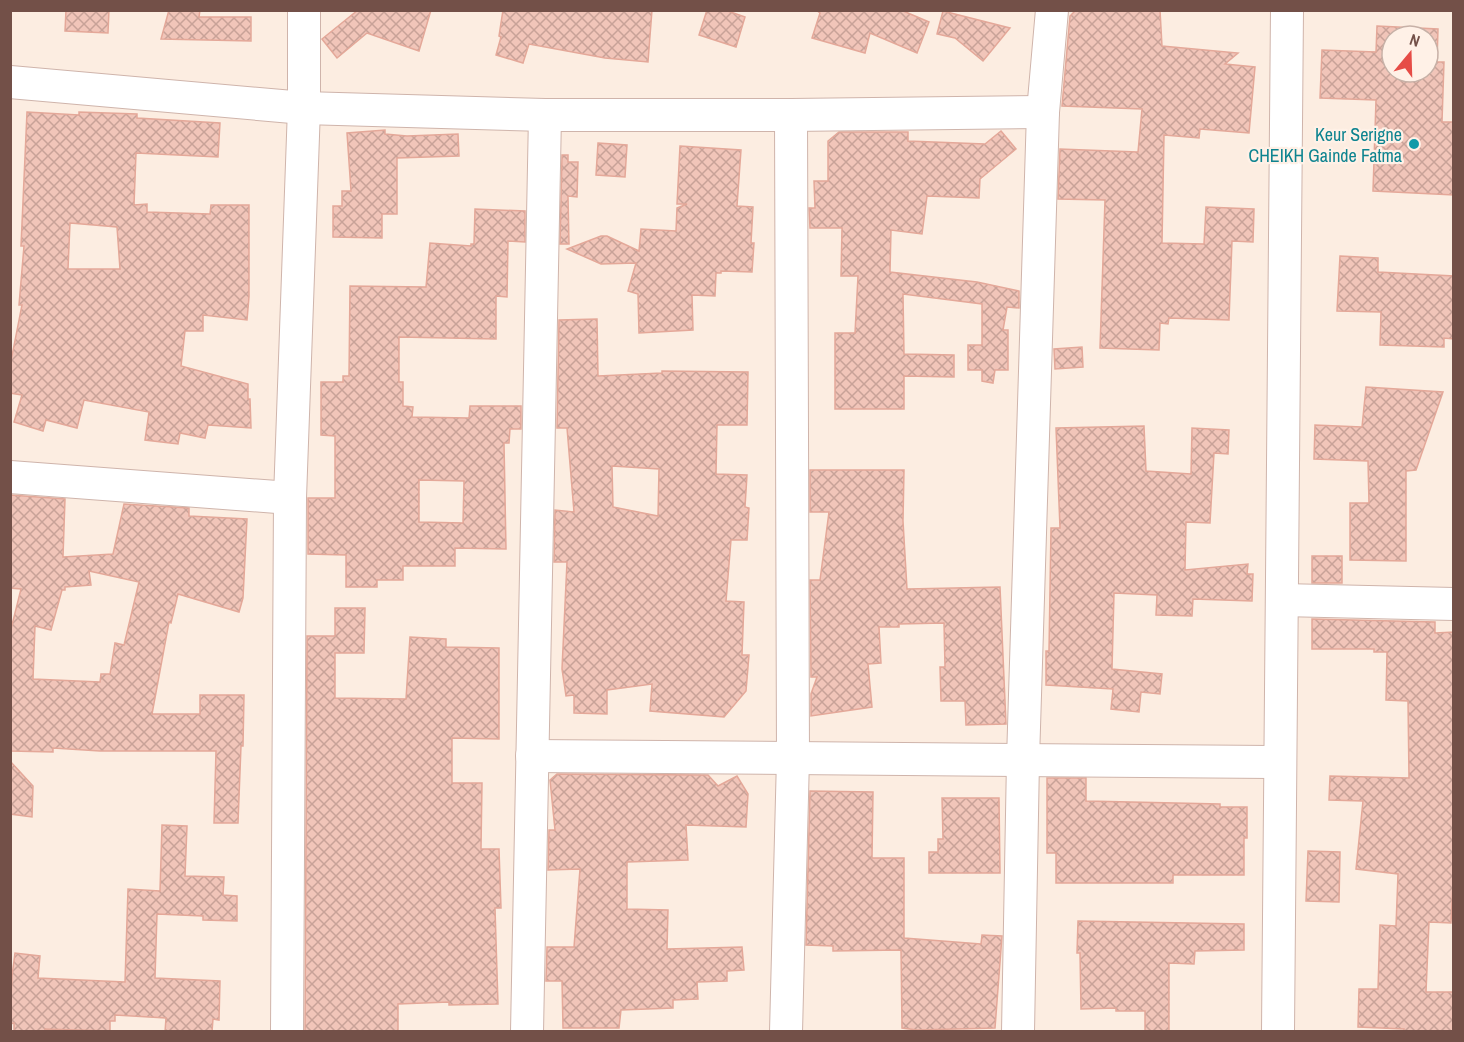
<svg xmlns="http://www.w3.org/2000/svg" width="1464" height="1042" font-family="'Archivo Narrow',sans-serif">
	<defs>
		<pattern id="building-cross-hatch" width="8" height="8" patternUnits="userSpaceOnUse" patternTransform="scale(1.5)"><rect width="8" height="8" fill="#f1c5b9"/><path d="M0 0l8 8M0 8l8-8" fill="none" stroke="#c8a298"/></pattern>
	</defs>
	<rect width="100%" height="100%" fill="#fcede1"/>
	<g fill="url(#building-cross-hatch)" stroke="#e4a899" stroke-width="1.5" fill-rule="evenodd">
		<polygon points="66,10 109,10 108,33 65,31"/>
		<polygon points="169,10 200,10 199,17 251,17 251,41 161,39"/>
		<polygon points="358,10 431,10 419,51 367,33 337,58 322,39"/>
		<polygon points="503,10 652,10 648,62 605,58 529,44 523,63 496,55 501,37 499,36"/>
		<polygon points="707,10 725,10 745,17 736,47 699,35"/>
		<polygon points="816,10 901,10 929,22 917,53 870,33 865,53 812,38 820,13"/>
		<polygon points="1076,10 1160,10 1162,46 1238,53 1225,64 1255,67 1249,133 1200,129 1199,138 1164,135 1162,243 1204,244 1206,207 1254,209 1253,242 1232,241 1229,320 1169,318 1168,324 1160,323 1159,350 1100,348 1105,200 1058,199 1060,149 1138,152 1142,109 1062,106 1070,16"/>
		<polygon points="943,11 1010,28 983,61 955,38 937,34"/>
		<path d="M1377,26L1438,29L1437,62H1444L1442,122H1454V195L1373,191L1376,100L1320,98L1322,50L1376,52ZM1392,36H1428V72H1392Z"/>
		<path d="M27,112L79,115V112L137,114V118L220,123L218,157L136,153L134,205L147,204V212L210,214L211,205H249V297L247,320L203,315V331H185L181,366L248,384V399H250L251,428L208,425L205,438L180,433L178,444L145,440L149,412L84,400L77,428L46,420L43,431L14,422L22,395L10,393V366L22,305H19L24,246H21ZM70,223L117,227L120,269H68Z"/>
		<polygon points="385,130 385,134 407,136 458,134 459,156 397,158 397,214 382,214 382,238 333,237 333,206 342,206 342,191 351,191 347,133"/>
		<polygon points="1001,131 1016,149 980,179 979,198 927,196 922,234 891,230 890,272 977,282 1019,291 1019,308 1007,307 1003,330 1008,330 1008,370 995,370 993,383 982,381 982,370 968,370 968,345 982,345 982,304 903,294 904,354 954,355 954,377 904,376 904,409 835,409 835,333 855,333 858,276 841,276 842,228 810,228 809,208 815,208 814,181 828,181 828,141 839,132 908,132 908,141 985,144"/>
		<polygon points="598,143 627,145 625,177 596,175"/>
		<polygon points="680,146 741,150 737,206 753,207 751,243 754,243 752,272 721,271 721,273 716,273 715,296 692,295 693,330 639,333 638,294 628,291 636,263 601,264 567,249 601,236 607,236 639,251 641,229 676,231 677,208 687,204 677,204"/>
		<polygon points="562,155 568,155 568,162 578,162 577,197 568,196 569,244 560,244"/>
		<path d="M475,209L525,211V242L508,241L507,297L496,296V339L399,337V382H403V406L413,407L412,417L469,418L470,406H521V429H510L509,443H504L506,549L455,548V566H403V580H377V587H346V555L308,554V498H335V436L321,435V382H343V376H349L350,286L426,287L430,243L471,246V244H474ZM419,480L464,481L463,523L419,522Z"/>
		<polygon points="1340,256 1378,258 1378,272 1454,276 1454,339 1444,338 1444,347 1380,345 1381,312 1337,311"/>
		<path d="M597,319L598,376L662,373V371L748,372L747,425H717L716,474L747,475L745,507L749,508L747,540H731L726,601L744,602L742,655H749L746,691L724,717L650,711L652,684L607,690V714L574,713V695L566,696L562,669L567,562H554L555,510L574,512L567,428H557L559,320ZM612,466L659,469L658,516L613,507Z"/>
		<polygon points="1082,347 1083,367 1055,369 1054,349"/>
		<polygon points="1366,387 1443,392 1416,470 1406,471 1406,561 1350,560 1350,503 1369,503 1368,461 1314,459 1315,425 1362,427"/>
		<polygon points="1144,426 1146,471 1191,474 1192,428 1229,430 1228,454 1214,453 1210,523 1186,522 1185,570 1248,564 1247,574 1253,574 1252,601 1193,599 1192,616 1156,615 1157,595 1114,593 1112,669 1162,674 1160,694 1141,692 1139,712 1111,709 1113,689 1046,685 1046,651 1049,651 1051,528 1060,528 1056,428"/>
		<polygon points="810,470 904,470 903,521 907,589 1000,587 1006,724 966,725 965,701 941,701 940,667 945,667 944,623 899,624 899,627 879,627 881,663 868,664 872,707 811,716 811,694 817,677 811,677 810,580 820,580 829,512 810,512"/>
		<path d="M10,495L65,499L63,557L113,554L124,504L189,508V516L247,519L243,598L239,612L178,594L171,623L169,622L152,714H200V695H244L243,746H241L238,823H214L216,751H100L53,748V752L10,751V633L21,589L10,588ZM89,571L139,582L124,645L115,643L110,674H101L100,682L33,679L35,626L51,630L62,590H65V587L91,585Z"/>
		<rect x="1312" y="556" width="30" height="27"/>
		<polygon points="335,608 365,608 364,653 335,653 335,698 406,699 410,637 446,639 446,647 499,648 499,739 452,738 452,783 482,783 481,849 499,849 501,908 495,908 498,1004 449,1005 449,1002 398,1004 398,1032 305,1032 307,636 335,636"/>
		<polygon points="1312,619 1435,622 1435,633 1454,632 1454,865 1451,923 1429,922 1426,992 1454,992 1454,1032 1404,1031 1404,1029 1358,1027 1359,989 1378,989 1380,925 1396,926 1398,874 1356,869 1363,801 1329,800 1330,776 1409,778 1408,701 1386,700 1387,652 1374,652 1374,649 1312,649"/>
		<polygon points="10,761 33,786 32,817 10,814"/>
		<polygon points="557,774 708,775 718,786 737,776 748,794 746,827 686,825 688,860 627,862 627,909 668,910 667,949 742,947 744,970 727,971 727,981 697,982 698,999 673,1000 673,1008 621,1010 619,1028 563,1028 562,981 546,981 547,947 574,947 580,869 548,870 549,830 555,830 550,780"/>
		<polygon points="1047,778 1086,778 1086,801 1220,804 1220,807 1247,807 1247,838 1244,838 1244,875 1173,875 1173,883 1056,883 1056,853 1047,853"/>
		<polygon points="810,791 873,792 872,858 904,858 904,938 981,944 982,935 1002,936 995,1028 917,1030 902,1028 901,950 833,951 833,946 806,945"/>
		<polygon points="942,798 999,798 1000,873 929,873 929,852 938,852 938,839 943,839"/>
		<polygon points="162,825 187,826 185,876 224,877 223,895 237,896 237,921 203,920 203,916 157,914 155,978 220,981 219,1020 213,1019 212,1032 165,1032 166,1018 115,1015 115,1021 110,1021 110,1031 45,1029 45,1032 14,1032 14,1023 10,1024 10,1021 12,976 15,953 40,956 38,978 125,982 128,889 160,891"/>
		<polygon points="1308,851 1340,852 1339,902 1306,901"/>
		<polygon points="1078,921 1244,924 1244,950 1195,951 1194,964 1169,963 1169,1032 1145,1032 1145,1011 1116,1011 1116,1008 1081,1009 1080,953 1077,953"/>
	</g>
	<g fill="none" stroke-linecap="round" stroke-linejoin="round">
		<g stroke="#cfb4ab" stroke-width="34">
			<g id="minor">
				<polyline points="10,82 304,108 545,115 791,115 1043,112"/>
				<polyline points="10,477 290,498"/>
				<polyline points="1282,600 1454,604"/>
				<polyline points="532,756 1280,762"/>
				<polyline points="287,1032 290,498 304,108 304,10"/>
				<polyline points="527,1032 545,115"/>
				<polyline points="786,1032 793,758 791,115"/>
				<polyline points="1018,1032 1023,760 1043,112 1052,10"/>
				<polyline points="1278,1032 1287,10"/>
			</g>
		</g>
		<use href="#minor" stroke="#fff" stroke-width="32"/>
	</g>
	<circle fill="#0f9aa8" stroke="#fff1e7" stroke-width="2" cx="1414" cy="144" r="6"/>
	<g text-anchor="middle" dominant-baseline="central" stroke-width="4.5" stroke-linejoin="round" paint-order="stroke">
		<g font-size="18" fill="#0d838f" stroke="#fff1e7" text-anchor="end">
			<text x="1402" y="134">Keur Serigne<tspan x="1402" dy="21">CHEIKH Gainde Fatma</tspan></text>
		</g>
	</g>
	<rect width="1464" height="1042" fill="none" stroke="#735048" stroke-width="24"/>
	<g transform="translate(1410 54) rotate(19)"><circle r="28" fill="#fff1e7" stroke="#c7b1a7" stroke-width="1.5"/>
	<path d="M0-4.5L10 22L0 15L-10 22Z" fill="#e64c46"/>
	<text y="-9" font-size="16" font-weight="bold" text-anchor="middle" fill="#735048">N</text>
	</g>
</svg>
